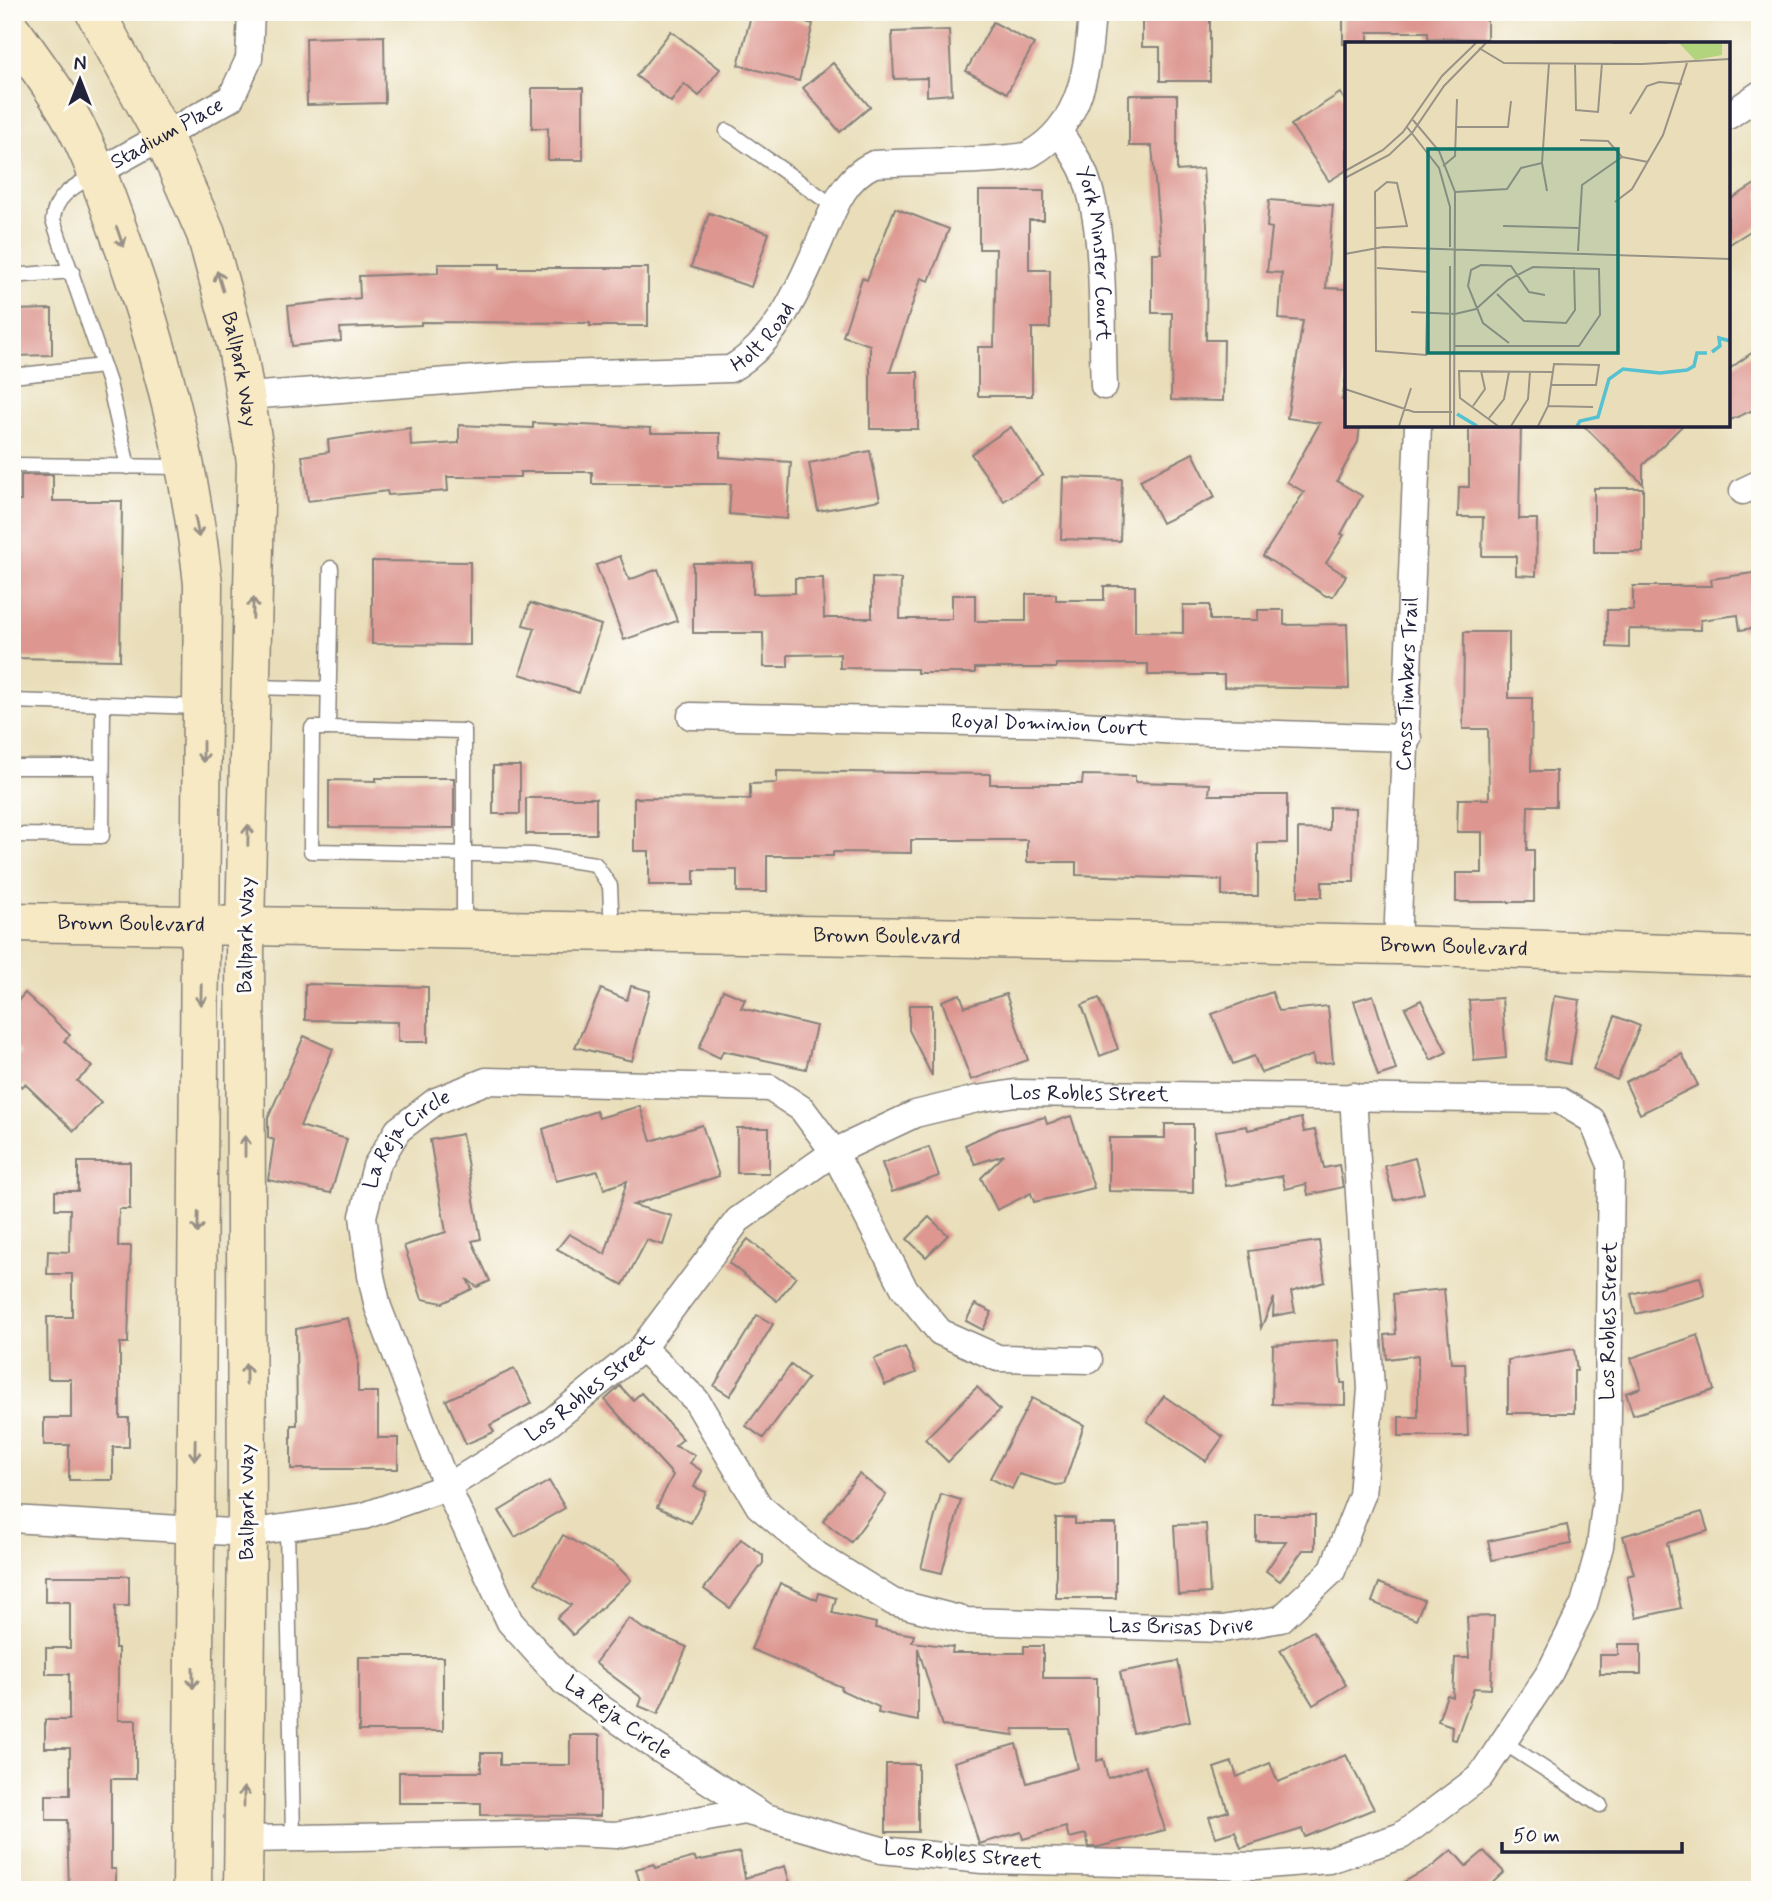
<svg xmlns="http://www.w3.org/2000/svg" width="1772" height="1902" font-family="Mynerve,sans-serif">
	<rect width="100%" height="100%" fill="#fdfcf7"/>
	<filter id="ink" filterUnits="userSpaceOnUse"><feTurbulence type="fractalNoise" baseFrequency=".0143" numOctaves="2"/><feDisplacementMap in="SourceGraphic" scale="14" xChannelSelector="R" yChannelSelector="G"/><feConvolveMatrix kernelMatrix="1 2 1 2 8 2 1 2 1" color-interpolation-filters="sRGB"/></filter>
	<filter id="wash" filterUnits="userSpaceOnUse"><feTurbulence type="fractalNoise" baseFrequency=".00686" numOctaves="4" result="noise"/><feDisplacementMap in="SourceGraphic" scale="28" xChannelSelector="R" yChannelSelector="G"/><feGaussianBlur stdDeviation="1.57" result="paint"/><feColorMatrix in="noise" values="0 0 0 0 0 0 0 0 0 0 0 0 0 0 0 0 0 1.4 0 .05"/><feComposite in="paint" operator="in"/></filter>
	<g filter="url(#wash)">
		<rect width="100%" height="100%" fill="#e9deb9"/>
		<g id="blocks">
			<g fill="#dd9690">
				<polygon points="752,12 764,12 813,24 799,81 738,65"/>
				<polygon points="1343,12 1487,12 1487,39 1428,38 1428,32 1368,32 1368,44 1343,44"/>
				<polygon points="1142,19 1210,19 1210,81 1160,81 1160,47 1142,47"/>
				<polygon points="993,22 1034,44 1007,93 966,71"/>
				<polygon points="949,30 952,94 927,96 927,78 894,79 892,32"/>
				<polygon points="671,31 720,69 699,96 684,84 671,102 636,76"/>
				<polygon points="384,36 385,103 307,105 306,38"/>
				<polygon points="833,63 870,107 840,132 803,88"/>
				<polygon points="532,88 583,88 583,160 548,160 548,128 532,128"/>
				<polygon points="1340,93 1347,103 1347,170 1329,181 1291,125"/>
				<polygon points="1129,95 1177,95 1177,171 1203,169 1207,225 1206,340 1224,340 1223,401 1171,400 1172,313 1152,313 1152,253 1161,253 1152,146 1129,146"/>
				<polygon points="1760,181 1760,225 1728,245 1728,201"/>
				<polygon points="979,191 1044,191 1044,220 1029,220 1029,270 1050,270 1050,328 1032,328 1032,396 978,396 978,347 994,347 996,249 979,249"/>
				<polygon points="1269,200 1333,205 1326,288 1347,289 1347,372 1342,400 1347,401 1347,425 1360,425 1358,442 1337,481 1362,496 1341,534 1344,535 1326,563 1346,576 1333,596 1326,596 1263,556 1304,492 1287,482 1320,423 1287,418 1303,321 1279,319 1282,273 1267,272 1272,228 1267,227"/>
				<polygon points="895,208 949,229 929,281 921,278 890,372 918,372 918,429 870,429 870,345 843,336 862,278 867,280"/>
				<polygon points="709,213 769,233 751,287 691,267"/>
				<polygon points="438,264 500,264 500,268 648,268 648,326 590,326 590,323 421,322 421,325 340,328 341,341 292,346 288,306 360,298 359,276 438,273"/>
				<polygon points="52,309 52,355 12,356 12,310"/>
				<polygon points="1760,347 1760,407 1728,421 1728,370"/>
				<polygon points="533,423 651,428 651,433 720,433 720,457 791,462 787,519 729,514 731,484 592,484 592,472 520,472 520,477 447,477 448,491 388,495 387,491 308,501 302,456 329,452 328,440 410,428 411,446 459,443 459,425 533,428"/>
				<polygon points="1469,425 1521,425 1519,519 1537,519 1536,576 1516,575 1516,556 1482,556 1483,517 1458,517 1459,487 1469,487"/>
				<polygon points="1583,425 1683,425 1643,465 1643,484"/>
				<polygon points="1011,427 1043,475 1004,501 971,454"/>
				<polygon points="870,451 880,500 818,511 809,463"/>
				<polygon points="1193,453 1215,497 1162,523 1140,480"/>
				<polygon points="21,475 53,475 53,501 122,501 120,660 12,658 12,501 21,501"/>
				<polygon points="1063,477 1122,479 1120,541 1061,539"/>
				<rect x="1594" y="488" width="49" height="64"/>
				<polygon points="620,556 629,580 658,569 677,621 624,640 596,565"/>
				<polygon points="372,561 470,562 470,645 372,644"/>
				<polygon points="693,563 753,563 753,594 795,593 795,578 823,578 824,618 872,618 872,578 901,579 900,619 952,619 952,595 975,595 975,621 1026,621 1026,594 1056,594 1056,600 1104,600 1104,586 1135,586 1135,632 1183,633 1183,605 1210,605 1210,620 1258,620 1258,610 1284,610 1284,625 1347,624 1349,689 1224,687 1224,675 1148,675 1148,664 1056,664 1056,668 975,668 975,673 917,673 917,669 840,668 840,654 788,655 788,667 764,667 763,633 693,633"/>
				<polygon points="1760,572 1760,627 1740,630 1738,615 1701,620 1701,630 1629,629 1629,648 1607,647 1607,610 1633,610 1633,586 1712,586 1711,579"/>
				<polygon points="530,603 601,625 579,693 520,674 535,628 523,625"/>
				<polygon points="1464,632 1509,632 1509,698 1532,698 1531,771 1556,771 1556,806 1528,806 1527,850 1534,850 1534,902 1456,902 1456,873 1482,873 1482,832 1457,832 1458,799 1489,799 1488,729 1463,729"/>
				<rect x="493" y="766" width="27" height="48"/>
				<polygon points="777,771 990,774 990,784 1082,784 1083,775 1135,776 1135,782 1210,784 1209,795 1287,795 1287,843 1258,843 1258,896 1222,896 1222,880 1076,875 1076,862 1027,862 1027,840 911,840 911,853 833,852 833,856 767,856 767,892 737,892 737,870 694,870 694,885 649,885 649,851 634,851 634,798 750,799 750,784 777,783"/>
				<polygon points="376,778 454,778 454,828 329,827 329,780 376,781"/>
				<rect x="526" y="798" width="70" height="36"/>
				<polygon points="1329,807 1355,808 1354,882 1322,882 1322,897 1298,897 1298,829 1329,830"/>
				<polygon points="305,984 428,987 428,1042 398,1042 398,1022 305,1020"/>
				<polygon points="631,986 650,991 632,1061 575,1047 601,989 627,1000"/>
				<polygon points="723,990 745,999 741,1008 816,1026 806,1069 723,1051 720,1058 699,1048"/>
				<polygon points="1272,992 1279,1011 1328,1006 1333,1062 1314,1064 1313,1055 1261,1073 1254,1056 1233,1064 1212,1014"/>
				<polygon points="25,993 70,1035 64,1041 92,1067 77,1081 101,1103 74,1131 25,1084 22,1087 12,1078 12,1062 21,1053 12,1045 12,1007"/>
				<polygon points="960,994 965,1007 1006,994 1028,1060 971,1080 942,1001"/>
				<polygon points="1373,995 1396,1070 1378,1076 1354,1001"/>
				<polygon points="1554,996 1580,1000 1570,1064 1544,1060"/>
				<polygon points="1099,998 1118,1049 1100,1056 1082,1005"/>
				<polygon points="1502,998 1506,1058 1474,1061 1469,1000"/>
				<polygon points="1421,1000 1447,1052 1431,1060 1405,1008"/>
				<polygon points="909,1005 932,1005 932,1076 909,1030"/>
				<polygon points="1615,1016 1640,1026 1617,1080 1593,1070"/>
				<polygon points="304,1036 333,1049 300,1126 347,1139 331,1193 268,1180 274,1140 268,1138 268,1118"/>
				<polygon points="1682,1054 1698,1085 1640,1114 1625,1082"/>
				<polygon points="640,1106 651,1141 702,1125 719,1176 633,1205 672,1216 663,1245 647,1240 623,1285 557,1249 569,1234 605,1254 627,1181 604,1189 598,1171 556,1181 543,1129 596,1111 599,1118"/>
				<polygon points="1071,1116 1094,1188 1034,1202 1031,1193 997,1210 981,1178 1004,1155 975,1164 965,1145 999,1129 1045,1117 1047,1124"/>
				<polygon points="1301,1118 1304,1132 1315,1130 1324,1168 1339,1165 1343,1187 1308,1195 1306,1184 1285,1189 1282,1176 1226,1186 1216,1131 1247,1126 1248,1130"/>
				<polygon points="1165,1124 1193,1124 1193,1193 1109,1191 1109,1138 1165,1138"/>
				<rect x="737" y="1128" width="32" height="45"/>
				<polygon points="462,1134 481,1239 472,1241 490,1281 477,1287 467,1279 472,1289 443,1303 422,1299 404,1246 446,1232 430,1140"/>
				<polygon points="929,1147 939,1176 892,1192 882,1163"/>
				<polygon points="1415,1158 1424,1193 1394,1200 1385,1166"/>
				<polygon points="78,1162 130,1162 130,1209 119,1209 118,1246 131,1246 128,1343 120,1343 120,1418 129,1418 129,1447 113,1447 113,1480 69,1480 69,1445 44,1445 44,1418 71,1418 71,1379 48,1379 47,1317 72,1317 72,1274 47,1274 48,1251 69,1252 70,1209 55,1209 55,1191 78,1191"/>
				<polygon points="929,1217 948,1235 926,1257 907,1239"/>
				<polygon points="748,1239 796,1277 777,1301 729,1263"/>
				<polygon points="1319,1241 1325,1282 1291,1292 1295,1312 1273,1316 1274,1298 1261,1328 1249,1251"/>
				<polygon points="1700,1277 1705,1296 1636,1314 1631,1294"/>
				<polygon points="1444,1289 1451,1363 1465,1363 1468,1436 1399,1436 1399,1417 1418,1417 1418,1355 1387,1359 1385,1335 1396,1334 1393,1294"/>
				<polygon points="975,1304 992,1312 983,1330 966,1321"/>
				<polygon points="757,1315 773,1324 730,1396 714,1386"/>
				<polygon points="348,1318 358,1357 358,1392 378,1392 378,1438 398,1438 398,1469 291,1469 291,1425 297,1425 296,1329"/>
				<polygon points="1698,1335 1714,1390 1633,1415 1626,1393 1641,1388 1631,1358"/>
				<polygon points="1338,1340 1341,1383 1345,1383 1345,1405 1272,1404 1273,1345"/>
				<polygon points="905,1347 916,1373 885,1385 874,1359"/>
				<polygon points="1574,1349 1577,1371 1574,1371 1574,1413 1508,1413 1508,1360"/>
				<polygon points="791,1365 808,1378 763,1438 746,1426"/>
				<polygon points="514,1369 532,1403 490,1425 494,1432 466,1444 446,1400"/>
				<polygon points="620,1386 633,1400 641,1393 683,1439 675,1446 695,1455 690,1463 702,1471 694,1487 706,1492 691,1523 657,1507 673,1475 605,1400"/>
				<polygon points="977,1387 1000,1410 948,1462 925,1439"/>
				<polygon points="1164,1396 1223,1437 1206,1461 1147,1421"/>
				<polygon points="1032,1398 1084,1425 1064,1484 1056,1485 1019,1474 1012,1489 990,1478"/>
				<polygon points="859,1474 886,1495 851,1542 823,1521"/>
				<polygon points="549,1481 565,1508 515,1537 499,1511"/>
				<polygon points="941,1494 961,1500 942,1573 921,1568"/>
				<polygon points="1702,1512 1708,1531 1667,1543 1681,1608 1636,1618 1627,1576 1634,1574 1623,1536"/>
				<polygon points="1256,1515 1315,1515 1315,1550 1303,1550 1280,1581 1266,1571 1286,1541 1256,1541"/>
				<polygon points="1056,1518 1075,1518 1075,1524 1116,1524 1116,1598 1056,1598"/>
				<polygon points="1206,1524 1210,1593 1178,1595 1174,1525"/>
				<polygon points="1567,1525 1571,1544 1492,1560 1488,1541"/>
				<polygon points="563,1535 615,1564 631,1580 573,1635 557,1618 571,1605 535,1583"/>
				<polygon points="741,1539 763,1555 763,1563 730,1608 704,1589"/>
				<polygon points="45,1576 129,1576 129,1606 115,1606 115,1648 118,1648 118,1720 136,1720 136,1779 111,1779 111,1869 116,1869 116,1890 69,1890 67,1820 46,1820 46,1795 70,1795 70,1748 45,1748 45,1720 69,1720 69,1674 46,1674 46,1648 70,1648 70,1602 45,1602"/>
				<polygon points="780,1583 817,1600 819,1593 836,1598 832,1613 876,1623 875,1628 914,1635 912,1642 953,1647 952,1653 1024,1653 1024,1646 1043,1646 1043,1678 1097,1678 1097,1761 1103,1759 1108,1778 1145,1766 1165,1830 1098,1847 1089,1847 1086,1834 1069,1838 1066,1827 1023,1839 1021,1832 979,1844 954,1762 1016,1744 1027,1783 1078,1768 1069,1729 1013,1729 1014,1735 942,1726 918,1648 918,1721 878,1713 879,1707 841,1690 842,1687 751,1649"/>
				<polygon points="1379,1583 1424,1600 1416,1620 1372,1602"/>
				<polygon points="1494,1616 1491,1689 1474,1688 1456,1740 1451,1739 1452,1726 1438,1721 1447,1695 1453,1697 1455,1658 1469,1658 1467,1617"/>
				<polygon points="629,1618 642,1628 687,1647 658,1714 639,1706 642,1698 595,1663"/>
				<polygon points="1313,1631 1346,1685 1313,1705 1280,1650"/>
				<polygon points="1618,1644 1641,1644 1641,1674 1600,1674 1600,1655 1618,1655"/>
				<rect x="359" y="1657" width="84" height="74"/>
				<polygon points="1178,1661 1190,1721 1133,1733 1120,1672"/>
				<polygon points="570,1735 600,1735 600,1816 481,1815 481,1803 399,1803 399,1772 481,1772 481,1753 500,1753 500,1765 570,1765"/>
				<polygon points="1346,1755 1374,1809 1305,1837 1302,1829 1241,1848 1235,1831 1216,1837 1209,1817 1228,1811 1214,1768 1232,1762 1237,1777 1270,1763 1278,1782"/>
				<rect x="886" y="1764" width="32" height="68"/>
				<polygon points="1452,1850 1466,1866 1484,1851 1504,1872 1485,1890 1390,1890 1434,1865"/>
				<polygon points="740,1852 745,1878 785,1866 792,1890 642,1890 636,1869 654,1864 655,1868 695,1857 696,1861"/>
			</g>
		</g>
	</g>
	<g filter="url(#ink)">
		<use href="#blocks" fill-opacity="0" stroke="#86807a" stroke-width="2"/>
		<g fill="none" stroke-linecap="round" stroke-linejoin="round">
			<g stroke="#86807a" stroke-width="17">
				<g id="lane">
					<polyline points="727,131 835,207"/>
					<path d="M97,173C77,185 54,195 53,220L109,383L128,467"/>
					<polyline points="12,276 72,271"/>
					<polyline points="12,376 103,366"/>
					<polyline points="12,465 184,467"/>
					<polyline points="331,568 328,728 464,731 464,929"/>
					<polyline points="253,687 329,689"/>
					<polyline points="12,701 202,707"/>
					<polyline points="328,728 312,728 311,851 533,855 595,864 610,886 612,931"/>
					<polyline points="12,767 102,767"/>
					<polyline points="12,835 102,836 103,704"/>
					<polyline points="287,1527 293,1838"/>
					<polyline points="1503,1742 1600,1805"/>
				</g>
			</g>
			<g stroke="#86807a" stroke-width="29">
				<g id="street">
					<polyline points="1728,116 1760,94"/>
					<path id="s1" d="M1059,131C1067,145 1078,158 1084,173C1107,231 1101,323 1104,386"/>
					<path id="s2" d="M98,172L231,98L249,59L251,12"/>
					<path id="s3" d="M247,396L527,375L730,369C775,344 798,291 818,245C832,214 841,179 874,164C898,162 1018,161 1030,154C1083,124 1088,66 1092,12"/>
					<polyline points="1743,491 1760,483"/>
					<path id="s4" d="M691,716L1067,724L1178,731L1408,738"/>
					<path id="s5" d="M1397,945L1418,425"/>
					<path id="s6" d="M642,1348L696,1400L759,1506L817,1555L893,1602L967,1621L1223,1629L1281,1619L1332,1571L1362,1495L1371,1389L1353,1096"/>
					<path id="s7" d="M12,1519L247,1533L364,1516L447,1487L547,1425L642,1348L738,1220L834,1152L915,1114L977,1099L1015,1093L1559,1100L1592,1120L1611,1165L1607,1490L1600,1546L1584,1604L1550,1672L1480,1777L1401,1836L1329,1860L1256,1866L982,1860L881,1850L745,1811L616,1835L572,1833L243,1839"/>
					<path id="s8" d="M759,1813L656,1747L564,1682L510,1622L447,1487L378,1307L371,1276L363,1216L376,1166L398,1130L436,1101L486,1081L770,1088L802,1109L834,1152L904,1288L940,1332L998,1358L1089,1360"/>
				</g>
			</g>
			<g stroke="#86807a" stroke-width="41">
				<g id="secondary">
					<path id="s9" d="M95,12L163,136L206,234L237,347L256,462L245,928L247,1533L243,1890"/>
					<path d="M12,31C32,58 52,85 69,114C93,156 108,202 124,247C162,356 191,468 203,584L192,1890"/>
					<path id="s10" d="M12,922L1397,945L1760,957"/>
				</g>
			</g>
			<use href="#lane" stroke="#fff" stroke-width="14"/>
			<use href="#street" stroke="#fff" stroke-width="26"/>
			<use href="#secondary" stroke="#f6e9c3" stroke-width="38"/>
		</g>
		<defs><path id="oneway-shaft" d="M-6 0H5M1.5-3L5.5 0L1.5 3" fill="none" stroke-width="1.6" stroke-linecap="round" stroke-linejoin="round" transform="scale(1.75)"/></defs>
		<g stroke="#978f86">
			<use href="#oneway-shaft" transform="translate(120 237) rotate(71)"/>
			<use href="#oneway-shaft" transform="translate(220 281) rotate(-107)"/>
			<use href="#oneway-shaft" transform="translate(197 527) rotate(80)"/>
			<use href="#oneway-shaft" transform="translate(253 608) rotate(-89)"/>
			<use href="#oneway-shaft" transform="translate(203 752) rotate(90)"/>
			<use href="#oneway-shaft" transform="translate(248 835) rotate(-89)"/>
			<use href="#oneway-shaft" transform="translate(201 995) rotate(91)"/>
			<use href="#oneway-shaft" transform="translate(245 1146) rotate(-90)"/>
			<use href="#oneway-shaft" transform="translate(198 1223) rotate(91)"/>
			<use href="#oneway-shaft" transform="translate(246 1374) rotate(-90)"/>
			<use href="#oneway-shaft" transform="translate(195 1450) rotate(91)"/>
			<use href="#oneway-shaft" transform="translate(193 1678) rotate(90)"/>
			<use href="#oneway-shaft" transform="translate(244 1797) rotate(-89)"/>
		</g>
	</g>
	<g text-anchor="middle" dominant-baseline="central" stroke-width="6" stroke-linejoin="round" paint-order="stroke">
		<g font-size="21" fill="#22223b" stroke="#fdfcf7">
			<text stroke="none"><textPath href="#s2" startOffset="79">Stadium Place</textPath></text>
			<text stroke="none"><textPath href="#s1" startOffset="131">York Minster Court</textPath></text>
			<text stroke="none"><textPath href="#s3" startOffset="530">Holt Road</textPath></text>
			<text stroke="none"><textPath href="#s9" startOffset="388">Ballpark Way</textPath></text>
			<text stroke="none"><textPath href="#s5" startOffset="261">Cross Timbers Trail</textPath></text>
			<text stroke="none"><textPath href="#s4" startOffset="359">Royal Dominion Court</textPath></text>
			<text stroke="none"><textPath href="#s10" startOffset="119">Brown Boulevard</textPath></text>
			<text transform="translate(246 935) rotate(-89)">Ballpark Way</text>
			<text stroke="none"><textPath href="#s10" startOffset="875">Brown Boulevard</textPath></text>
			<text stroke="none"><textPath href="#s10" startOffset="1442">Brown Boulevard</textPath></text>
			<text stroke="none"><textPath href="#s7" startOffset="1225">Los Robles Street</textPath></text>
			<text stroke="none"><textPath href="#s8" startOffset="842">La Reja Circle</textPath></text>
			<text transform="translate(1609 1321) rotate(-89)">Los Robles Street</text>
			<text stroke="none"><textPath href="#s7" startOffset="616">Los Robles Street</textPath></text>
			<text transform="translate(247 1502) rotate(-90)">Ballpark Way</text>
			<text stroke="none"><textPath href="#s6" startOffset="654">Las Brisas Drive</textPath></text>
			<text transform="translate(618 1718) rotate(36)">La Reja Circle</text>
			<text transform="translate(963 1855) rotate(5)">Los Robles Street</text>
		</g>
	</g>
	<g transform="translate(1345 42)">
		<rect width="385" height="385" fill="#e9deb9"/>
		<path d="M334,1H377V13L350,18Z" fill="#b1d47c"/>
		<path fill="none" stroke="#56c1d0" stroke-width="3.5" d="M367,310L375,304L374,296L385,299M112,372L132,384M232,384L235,379L253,375L264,337L278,327L315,331L342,328L349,324L352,311H362"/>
		<path fill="none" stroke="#999387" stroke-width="2" d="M267,1H323M134,6L159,21L297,22L385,17M230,21L231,68L253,70L257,21M285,72L302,44L314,40L337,42M68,78L94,109L110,150L109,384M62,85L94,126L105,165V205M112,85H163L166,59M235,98L263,99L277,115M197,121L202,149M98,124L110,114L112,57M0,129L38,108L58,90L97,34L131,1M0,136L44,113L67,91L99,44L141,1M110,150L162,147L176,126L197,121L204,21M270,160L287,147L318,93L342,21M158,184L234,186M31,186L62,184L52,141L42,140L30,150L31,309L81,313L83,230L32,226M233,209L237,143L277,115L303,120M0,212L38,205L385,217M152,252L179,279L221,281L230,268L229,225M66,270L110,272L131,267L163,238L188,225L254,227L255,273L234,304H110M164,301L138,281L123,244L126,228L136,223L166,224L184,250L200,253M0,347L69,370H107M128,364L140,347L136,329M203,364L248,365M144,376L159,357L164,330M54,384L66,346M105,384V224M153,384L115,356L114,329L207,330M166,384L183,357L185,330M193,384L203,364L209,322L254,323L251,343H207"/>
		<path fill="#0f766e" fill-opacity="0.15" stroke="#0f766e" stroke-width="3.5" d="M83,107H273V311H83Z"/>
		<rect width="385" height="385" fill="none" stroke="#22223b" stroke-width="3.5"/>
	</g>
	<rect width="1772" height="1902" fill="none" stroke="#fdfcf7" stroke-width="42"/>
	<g transform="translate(80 80)" stroke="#fdfcf7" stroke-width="5" paint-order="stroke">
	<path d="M0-5L12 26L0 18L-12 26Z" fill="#22223b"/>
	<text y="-10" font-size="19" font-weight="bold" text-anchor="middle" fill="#22223b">N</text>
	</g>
	<path d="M1502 1842v10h180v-10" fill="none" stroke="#22223b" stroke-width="3.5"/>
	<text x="1513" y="1842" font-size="21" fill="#22223b" stroke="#fdfcf7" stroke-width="5" paint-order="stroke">50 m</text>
</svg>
